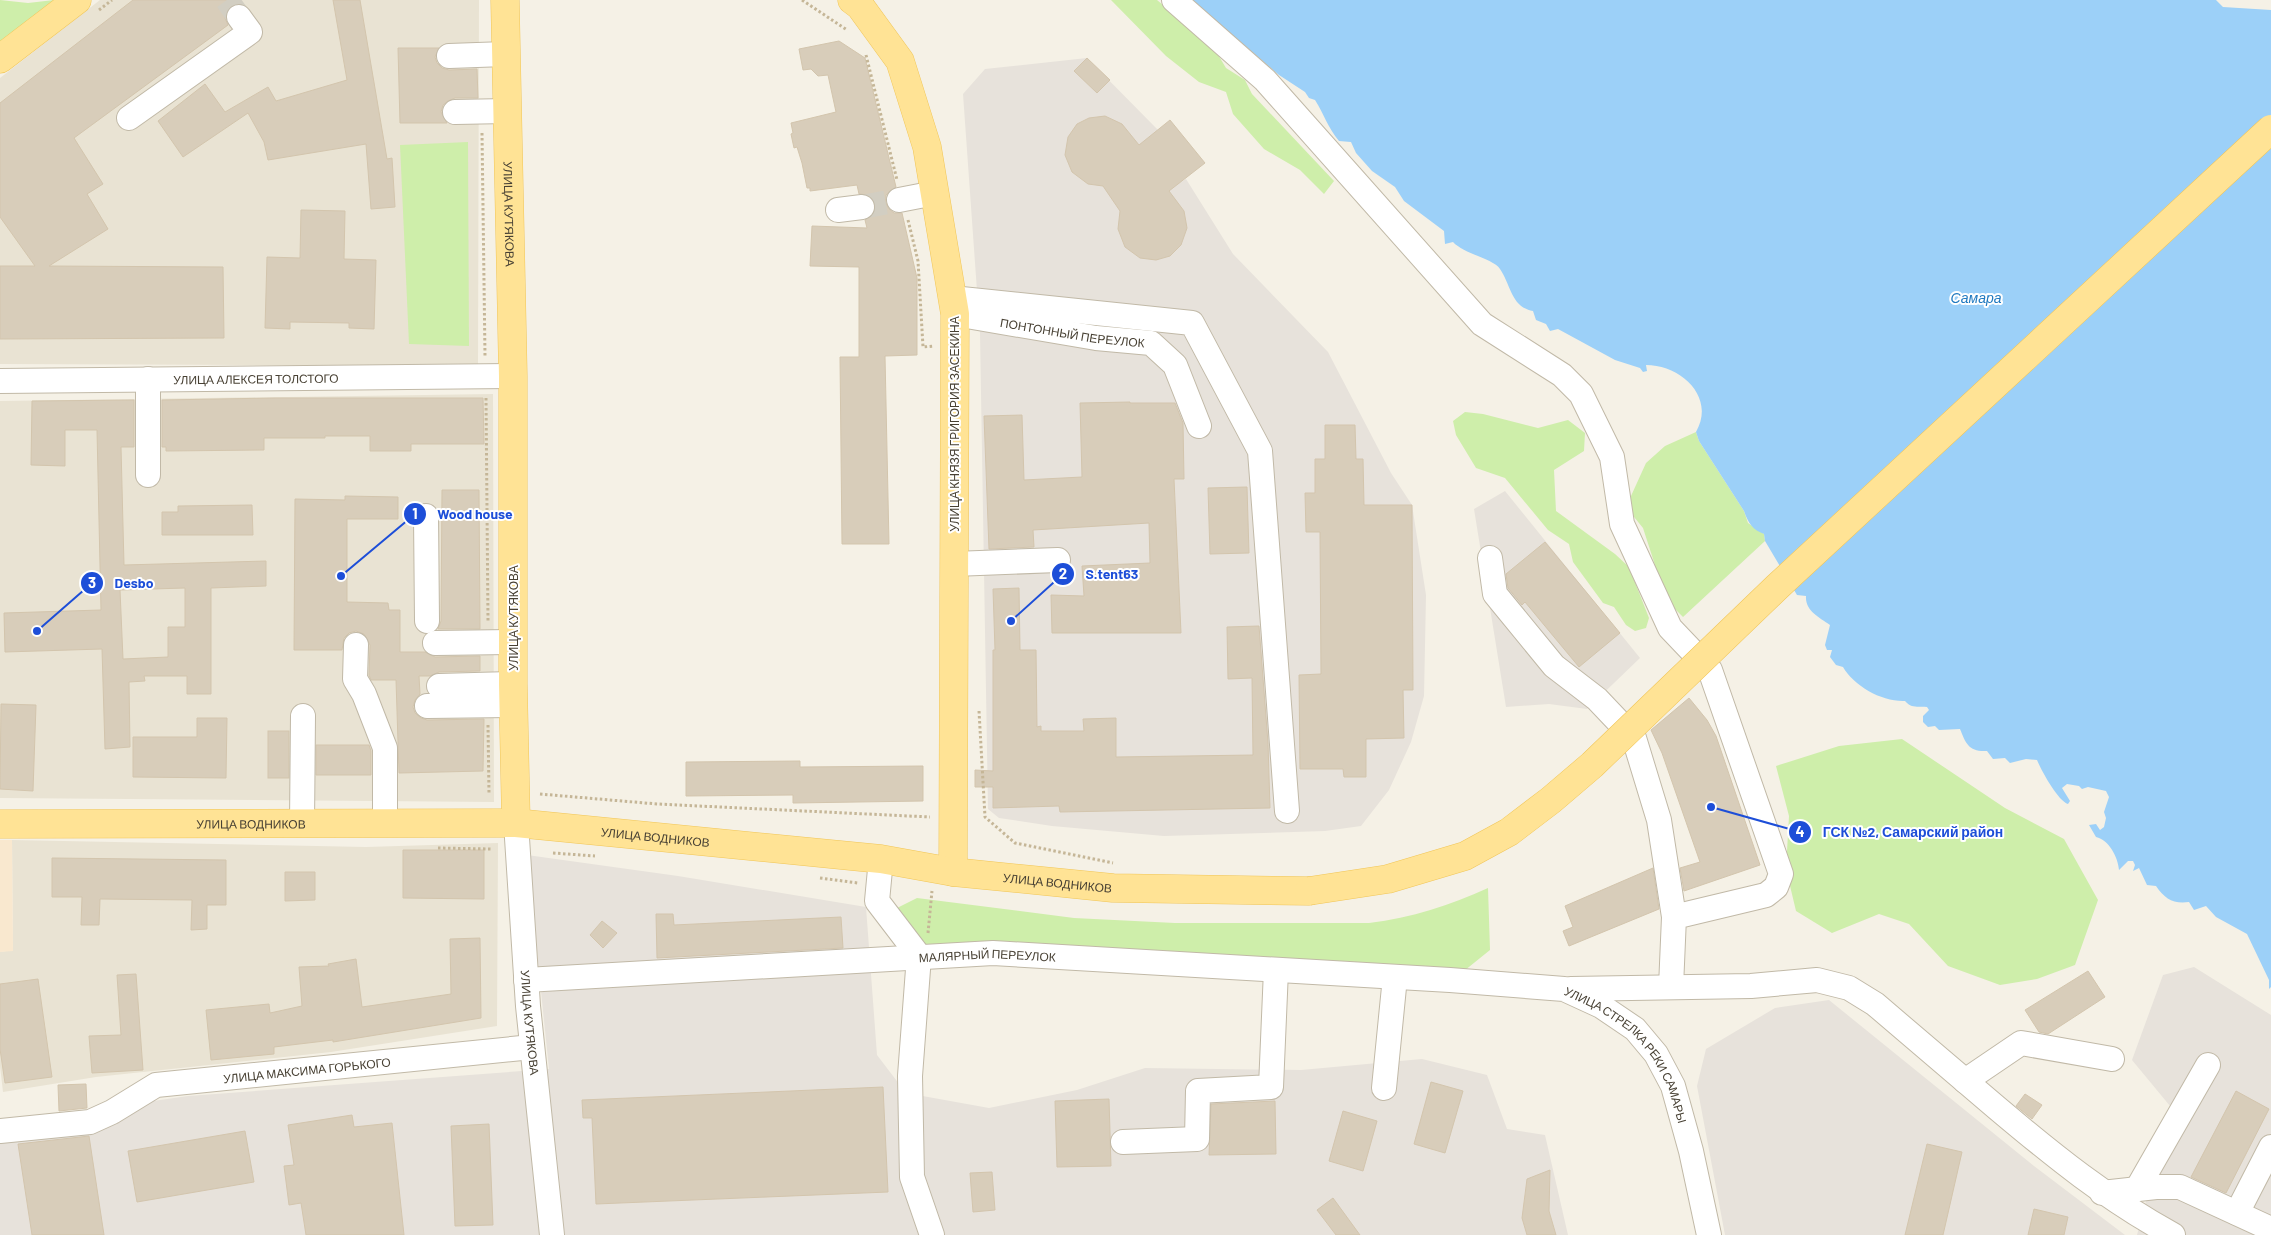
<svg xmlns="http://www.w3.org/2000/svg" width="2271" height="1235" font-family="Barlow,sans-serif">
	<rect width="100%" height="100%" fill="#f5f1e6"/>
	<g fill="#e9e3d3">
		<polygon points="100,0 479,0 478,366 0,364 0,78"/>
		<polygon points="493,394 494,802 0,798 0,401"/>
		<polygon points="12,840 366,847 498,843 497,1026 331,1052 96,1077 3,1092 0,1066 0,952 13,950"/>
	</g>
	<polygon fill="#f9e8cf" points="0,840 12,840 13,951 0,952"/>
	<g fill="#e7e2db">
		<polygon points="1087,58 1158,130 1145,141 1179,183 1186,179 1233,254 1328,352 1391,473 1412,505 1426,595 1424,696 1411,742 1389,790 1361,826 1325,831 1164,836 1052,826 999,818 988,809 980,333 963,94 985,69"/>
		<polygon points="1505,491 1640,658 1587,709 1549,704 1506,707 1474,509"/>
		<polygon points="527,855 678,876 866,907 877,1055 906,1093 989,1108 1077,1090 1145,1068 1301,1070 1422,1059 1487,1075 1507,1129 1545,1135 1568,1235 0,1235 0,1123 188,1096 549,1069"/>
		<polygon points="2194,967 2271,1015 2271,1235 2137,1235 2152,1179 2180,1118 2132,1060 2163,975"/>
		<polygon points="1829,1000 2034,1166 2125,1235 1725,1235 1697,1086 1706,1049 1775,1008"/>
	</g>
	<g fill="#ceeeaa">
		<polygon points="0,0 28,3 54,0 0,42"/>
		<polygon points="1111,0 1157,0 1214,48 1226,68 1245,80 1252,94 1334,181 1324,194 1300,170 1264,149 1233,114 1226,92 1199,82 1166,56"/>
		<polygon points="468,142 469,346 409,344 400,145"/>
		<polygon points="1465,412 1483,414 1538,428 1568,420 1585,433 1584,451 1554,470 1556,511 1615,554 1629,567 1649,618 1646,628 1635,631 1626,625 1614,607 1603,603 1573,562 1569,544 1548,530 1505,478 1476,468 1456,435 1453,421"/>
		<polygon points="1696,432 1699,441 1744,511 1748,523 1764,534 1765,541 1683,617 1661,595 1654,562 1643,528 1626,507 1646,463 1665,446"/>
		<polygon points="1902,739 2005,808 2064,839 2098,900 2075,965 2037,979 2000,985 1948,966 1909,924 1879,914 1832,933 1796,911 1786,869 1789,816 1776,766 1839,746"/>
		<path d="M1488,888L1490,950L1459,975L1396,972L1294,959L1164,956L918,946L895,909L917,898L1074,918L1175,923H1369C1412,918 1450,905 1488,888Z"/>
	</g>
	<path fill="#9cd0f8" d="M1185,0H2216L2223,7L2271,10V987L2269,989V980L2247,934L2216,917L2206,906L2194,910L2189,902C2173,904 2165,899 2156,886L2147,885L2139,868L2133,871L2135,865L2133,861H2128L2119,870C2118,857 2109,840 2096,837L2089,825L2096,824L2100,830L2104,827L2106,818L2104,812L2109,797L2106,791L2088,787L2082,789L2079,786L2067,784L2062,788L2070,801L2068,804C2058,801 2041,770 2037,760L2026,759L2010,763L2005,758L1993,759L1987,751C1969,752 1966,744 1960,729L1939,730L1935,726L1928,727L1923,722V716L1929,710L1927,707C1918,706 1912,709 1905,701C1882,702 1854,686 1843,667L1836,665L1830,657L1832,650H1827L1825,645L1830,625C1819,617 1805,611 1806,596L1797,595L1765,541L1764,534C1753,530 1748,523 1744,511L1699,441L1696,432C1716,397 1681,365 1646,365L1647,371L1643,372L1640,368L1615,360L1558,329L1550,331L1546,324L1536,320L1533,311C1511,307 1511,285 1500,269C1494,259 1464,254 1453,242L1445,244L1444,231L1404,201L1395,187L1372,171L1356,153L1351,142L1339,141C1328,128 1324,114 1315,100L1309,98L1305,92L1279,75L1235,37L1218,28Z"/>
	<g fill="#d8cdba" stroke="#d3c5ad" fill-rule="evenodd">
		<polygon points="133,0 240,0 243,4 231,6 227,11 225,18 228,25 74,138 103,184 87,194 108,229 49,266 223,267 224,338 0,339 0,266 35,266 0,217 0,103"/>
		<polygon points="333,0 360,0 387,159 392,158 395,207 371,209 366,144 268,160 264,142 248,113 183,157 158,121 205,84 225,112 268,87 276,101 347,80"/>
		<polygon points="839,41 865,58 896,187 886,195 886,203 889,209 894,213 902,213 917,278 917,355 885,356 889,544 842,544 840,357 859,357 859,267 810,266 812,226 867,228 865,220 874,213 876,205 873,198 868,195 859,194 857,185 810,191 810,188 807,188 802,163 797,147 794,148 791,134 793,133 791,123 836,112 828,75 818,76 811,69 803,70 799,49"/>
		<polygon points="398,48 439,48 435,57 437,63 442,68 449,70 477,69 478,98 455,98 448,101 443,105 441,112 447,123 400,123"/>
		<polygon points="1087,58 1110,80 1097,93 1074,71"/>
		<polygon points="1105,116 1122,124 1139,145 1170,120 1205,163 1169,191 1184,211 1187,228 1181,245 1170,256 1156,260 1140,258 1125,247 1118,229 1120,211 1103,186 1088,184 1072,172 1065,155 1068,137 1077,124 1089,118"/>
		<polygon points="301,210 345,211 344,259 376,260 374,329 349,328 349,323 290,322 290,329 265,328 267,257 300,258"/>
		<polygon points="275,398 483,398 484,444 411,444 411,451 370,451 370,436 325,436 325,438 264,438 264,450 166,451 166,447 162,447 162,400"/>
		<path d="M134,400V447H121L124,565L266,561V586L211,588V694H187V676H144L145,681L129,682L130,747L105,749L102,649L5,652L4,613L101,610L97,430H65V466L31,465L32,401ZM185,588V627H168V657L123,659L120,590Z"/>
		<polygon points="1130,402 1130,403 1175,403 1183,423 1184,479 1174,479 1181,633 1052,633 1051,595 1084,596 1082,566 1150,563 1149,523 1033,530 1034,547 989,549 984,416 1022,415 1024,480 1082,477 1080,403"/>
		<polygon points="1325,425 1355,425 1356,459 1363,459 1364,505 1412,505 1413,690 1403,690 1404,738 1366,739 1366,777 1344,777 1343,769 1300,769 1299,675 1321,674 1320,532 1306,532 1305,493 1315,493 1315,459 1325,459"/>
		<polygon points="1247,487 1249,553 1210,554 1208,488"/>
		<polygon points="442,490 479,490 480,629 438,629 441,621"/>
		<polygon points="345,496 398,497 398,519 347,519 347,602 388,603 389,610 400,610 400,652 425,652 435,657 480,656 480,671 439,672 430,676 419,676 420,694 415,700 413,707 415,713 421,718 427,720 484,719 483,771 399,773 396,680 371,680 369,675 370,645 364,634 356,631 349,633 344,638 342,650 294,650 295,499 345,500"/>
		<polygon points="252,505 253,535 162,535 162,512 178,512 178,506"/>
		<polygon points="1545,542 1620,633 1579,667 1525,602 1522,605 1508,588 1506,574"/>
		<polygon points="1019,588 1020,650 1036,650 1037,727 1041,726 1041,731 1084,731 1083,719 1116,718 1116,757 1253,755 1252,678 1228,679 1227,627 1259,626 1268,743 1270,808 1060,812 1059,806 993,808 993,787 975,787 975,770 993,771 993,650 995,650 993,589"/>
		<polygon points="1689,698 1707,720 1716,736 1760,865 1684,891 1680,868 1700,862 1662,753 1651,730"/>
		<polygon points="1,704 36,705 33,791 0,789"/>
		<polygon points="197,718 227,718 226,778 133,777 133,737 197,737"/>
		<rect x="268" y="731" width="21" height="47"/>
		<polygon points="316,745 369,745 371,751 371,775 316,775"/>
		<polygon points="800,761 800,767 923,766 923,801 793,803 793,795 686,796 686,762"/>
		<polygon points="403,850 484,850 484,899 403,898"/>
		<polygon points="52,858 226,860 226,905 207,905 207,929 191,930 192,900 100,899 99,925 81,925 82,897 52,897"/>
		<polygon points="1653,868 1659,909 1569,946 1563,931 1573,927 1565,906"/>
		<polygon points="285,872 315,872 315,900 285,901"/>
		<polygon points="656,914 673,914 674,925 841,917 843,948 657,958"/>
		<polygon points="602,921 617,933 603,948 590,935"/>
		<polygon points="480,938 481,1018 333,1042 333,1040 274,1047 274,1054 211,1060 206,1010 269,1004 270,1013 302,1006 299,967 329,966 328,964 356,959 362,1007 451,994 450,939"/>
		<polygon points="2088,971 2105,997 2048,1034 2039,1032 2025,1010"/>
		<polygon points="136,974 143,1070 92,1073 89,1036 121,1035 117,975"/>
		<polygon points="38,979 52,1077 5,1083 0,1049 0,984"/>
		<polygon points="1431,1082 1463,1091 1445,1153 1414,1144"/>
		<polygon points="86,1084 87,1108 59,1111 58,1085"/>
		<polygon points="883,1087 888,1192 596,1204 592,1118 583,1118 582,1100"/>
		<polygon points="2236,1091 2269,1109 2226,1193 2191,1177"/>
		<polygon points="2025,1094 2042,1105 2032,1119 2016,1106"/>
		<polygon points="1109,1099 1111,1166 1057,1167 1055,1101"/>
		<polygon points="1275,1101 1276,1154 1209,1155 1211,1104"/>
		<polygon points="1343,1111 1377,1121 1363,1171 1329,1161"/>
		<polygon points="352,1115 354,1127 392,1123 404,1235 306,1235 301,1203 289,1205 284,1166 294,1165 288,1125"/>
		<polygon points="489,1124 493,1225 455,1226 451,1126"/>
		<polygon points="245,1131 254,1182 137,1202 128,1151"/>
		<polygon points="89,1136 104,1235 32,1235 18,1144"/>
		<polygon points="1927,1144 1962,1152 1943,1235 1905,1235"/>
		<polygon points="1550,1170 1549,1211 1556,1235 1527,1235 1522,1218 1527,1179"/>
		<polygon points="992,1172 995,1210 973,1212 970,1173"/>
		<polygon points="1333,1198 1360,1235 1336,1235 1317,1210"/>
		<polygon points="2034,1209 2068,1217 2064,1235 2028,1235"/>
	</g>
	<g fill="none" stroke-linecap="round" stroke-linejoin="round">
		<g stroke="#d2cec2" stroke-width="24" stroke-dasharray="24 12" stroke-linecap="butt">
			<polyline points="227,0 239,17"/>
			<polyline points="862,207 899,200"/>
		</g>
		<g stroke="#c1b9a7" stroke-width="26">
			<g id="minor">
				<polyline points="1174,0 1265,80 1482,324 1562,375 1581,394 1612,457 1622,524 1670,628 1710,670 1781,874 1776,887 1766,895 1674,917 1671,987"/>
				<polyline points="449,56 505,54"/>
				<polyline points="455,112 507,111"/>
				<polyline points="129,118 250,32 239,17"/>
				<polyline points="899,200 935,193"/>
				<polyline points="838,210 862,207"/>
				<polyline points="952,298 1192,323 1260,451 1287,811"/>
				<path id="s1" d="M955,314L1096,338L1151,343L1175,365L1199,426"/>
				<path id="s2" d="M0,381L513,376"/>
				<polyline points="148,475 148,379"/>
				<polyline points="426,516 427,621"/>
				<polyline points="1490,558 1495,594 1554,666 1597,699 1634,738 1659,820 1674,917"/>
				<polyline points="954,564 1058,560"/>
				<polyline points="435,643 513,642"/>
				<polyline points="356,645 355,679 364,694 385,748 385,823"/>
				<polyline points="439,686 513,684"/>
				<polyline points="427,706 513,705"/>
				<path id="s3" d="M516,823L528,1006L552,1235"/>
				<polyline points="302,824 303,716"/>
				<polyline points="881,859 877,901 919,956 910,1076 912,1177 932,1235"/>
				<path id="s4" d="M526,980L993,953L1450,980L1564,989L1601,1006L1635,1029L1656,1054L1673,1086L1691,1151L1709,1235"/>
				<path d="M1571,989L1751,986L1817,980L1849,988L1875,1004C1916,1039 1957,1074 1997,1108C2054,1156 2107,1199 2173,1235"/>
				<polyline points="1965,1081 2021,1043 2112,1059"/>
				<polyline points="1384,1088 1395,977"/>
				<path id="s5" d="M0,1131L90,1122L112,1112L156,1085L532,1047"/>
				<polyline points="1123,1142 1197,1139 1198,1091 1271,1087 1276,970"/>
				<polyline points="2137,1189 2208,1065"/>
				<polyline points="2102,1193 2156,1187 2180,1187 2271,1229"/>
				<polyline points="2237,1213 2271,1147"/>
			</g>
		</g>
		<g stroke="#f1c658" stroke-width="29">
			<g id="major">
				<path id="s6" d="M505,0L513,376V684L516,823"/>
				<polyline points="852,0 860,6 900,61 927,147 955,314 953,872"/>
				<polyline points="0,59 77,0"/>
				<path id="s7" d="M0,824L516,823L881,859L953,872L1113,888L1309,891"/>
			</g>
		</g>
		<g stroke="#c5b697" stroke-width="3" stroke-dasharray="2.5 2.5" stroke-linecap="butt">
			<polyline points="802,0 847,30"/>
			<polyline points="99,10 112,0"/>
			<polyline points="866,55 897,180"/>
			<polyline points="482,133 485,356"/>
			<polyline points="908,220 918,261 923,347 934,346"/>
			<polyline points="486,398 488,621"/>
			<polyline points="979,711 985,817 1015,843 1113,863"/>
			<polyline points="488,725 489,794"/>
			<polyline points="540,794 657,804 930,817"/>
			<polyline points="438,848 491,849"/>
			<polyline points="553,853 595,856"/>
			<polyline points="820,878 858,883"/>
			<polyline points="928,933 932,891"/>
		</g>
		<use href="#minor" stroke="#fff" stroke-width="24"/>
		<use href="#major" stroke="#ffe395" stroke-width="28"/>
		<g stroke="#f1c658" stroke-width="29" stroke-linecap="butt">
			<polyline id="major-bridge" points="1309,891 1388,879 1465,856 1509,832 1551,800 1592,765 1777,587 2271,129"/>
		</g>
		<use href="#major-bridge" stroke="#ffe395" stroke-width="28"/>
	</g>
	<g text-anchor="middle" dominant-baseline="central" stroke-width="4" stroke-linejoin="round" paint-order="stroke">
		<g font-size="12" fill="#484134" stroke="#fff">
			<text stroke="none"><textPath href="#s6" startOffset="214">УЛИЦА КУТЯКОВА</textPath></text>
			<text stroke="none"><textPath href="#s1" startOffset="119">ПОНТОННЫЙ ПЕРЕУЛОК</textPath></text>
			<text stroke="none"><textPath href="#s2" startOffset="256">УЛИЦА АЛЕКСЕЯ ТОЛСТОГО</textPath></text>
			<text transform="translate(954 424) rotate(-90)">УЛИЦА КНЯЗЯ ГРИГОРИЯ ЗАСЕКИНА</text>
			<text transform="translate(513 618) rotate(-90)">УЛИЦА КУТЯКОВА</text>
			<text stroke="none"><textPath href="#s7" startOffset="251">УЛИЦА ВОДНИКОВ</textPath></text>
			<text stroke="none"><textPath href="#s7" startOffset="656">УЛИЦА ВОДНИКОВ</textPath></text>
			<text stroke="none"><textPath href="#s7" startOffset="1061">УЛИЦА ВОДНИКОВ</textPath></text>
			<text stroke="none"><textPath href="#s4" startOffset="462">МАЛЯРНЫЙ ПЕРЕУЛОК</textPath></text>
			<text stroke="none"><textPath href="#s3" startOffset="200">УЛИЦА КУТЯКОВА</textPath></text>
			<text stroke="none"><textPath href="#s4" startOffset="1135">УЛИЦА СТРЕЛКА РЕКИ САМАРЫ</textPath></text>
			<text stroke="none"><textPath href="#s5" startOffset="318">УЛИЦА МАКСИМА ГОРЬКОГО</textPath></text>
		</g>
		<g font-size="14" font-style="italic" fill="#217ac0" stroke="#fff">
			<text x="1976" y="297">Самара</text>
		</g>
	</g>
	<path fill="none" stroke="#1d4ed8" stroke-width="2" d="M341 576L415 514M1011 621L1063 574M37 631L92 583M1711 807L1800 832"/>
	<g fill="#1d4ed8" stroke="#fff" stroke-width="2">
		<circle cx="341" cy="576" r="5"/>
		<circle cx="1011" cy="621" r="5"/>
		<circle cx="37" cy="631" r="5"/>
		<circle cx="1711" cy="807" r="5"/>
		<circle cx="415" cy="514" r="12"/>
		<circle cx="1063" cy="574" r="12"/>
		<circle cx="92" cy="583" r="12"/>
		<circle cx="1800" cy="832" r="12"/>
	</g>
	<g font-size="15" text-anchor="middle" font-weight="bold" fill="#fff">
		<text x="415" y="519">1</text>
		<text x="1063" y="579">2</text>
		<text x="92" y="588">3</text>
		<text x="1800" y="837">4</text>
	</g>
	<g font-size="14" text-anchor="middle" font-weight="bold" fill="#1d4ed8" stroke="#fff" stroke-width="4" stroke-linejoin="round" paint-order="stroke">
		<text x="475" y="519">Wood house</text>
		<text x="1112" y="579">S.tent63</text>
		<text x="134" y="588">Desbo</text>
		<text x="1913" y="837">ГСК №2, Самарский район</text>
	</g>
</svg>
